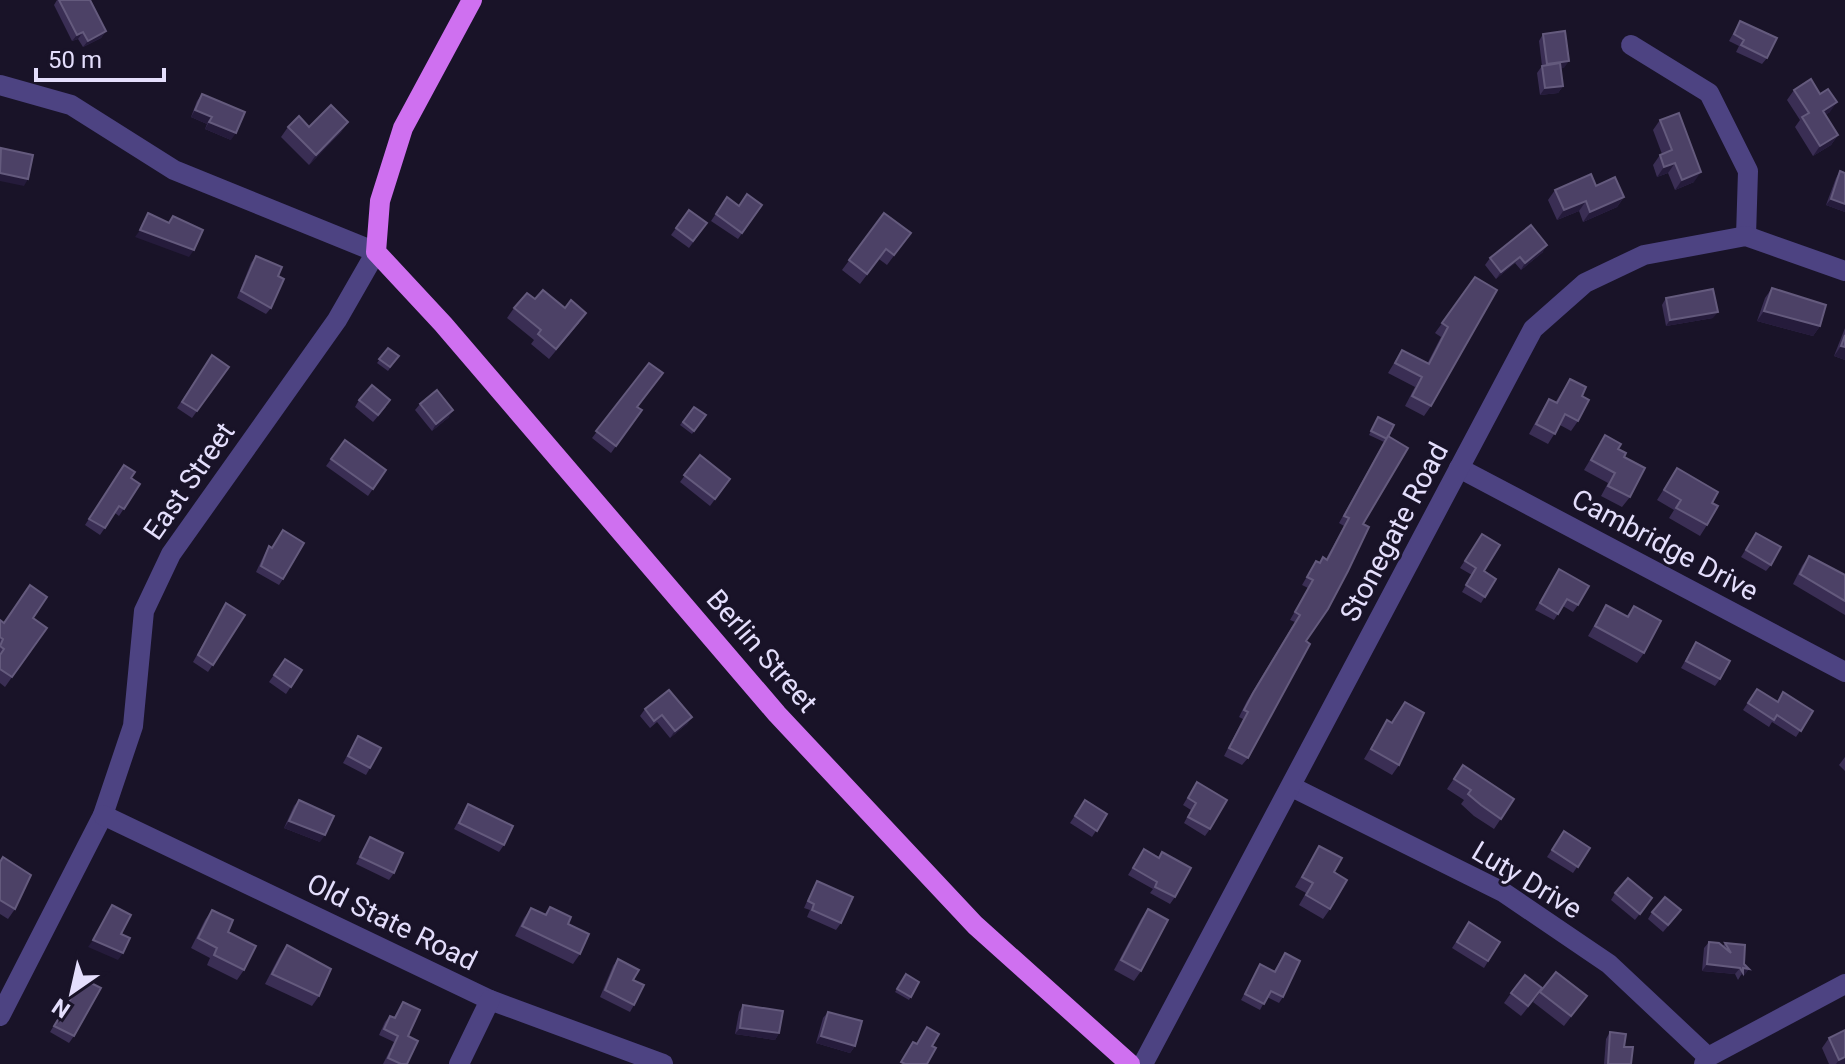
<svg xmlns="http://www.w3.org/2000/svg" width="1845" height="1064" font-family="Roboto,sans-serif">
	<rect width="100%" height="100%" fill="#191328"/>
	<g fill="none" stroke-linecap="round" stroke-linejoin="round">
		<g stroke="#4d4382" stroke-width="20">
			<polyline points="1631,45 1709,93 1748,171 1746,236"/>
			<polyline points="0,85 71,105 174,170 376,252 337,320 171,554 144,611 133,726 103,815 0,1016"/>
			<polyline points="1459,468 1845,672"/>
			<polyline points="1292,787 1503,892 1609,964 1708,1057"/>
			<polyline points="103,815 490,1000 663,1064"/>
			<polyline points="459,1064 490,1000"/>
			<polyline points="1143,1064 1533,329 1585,283 1644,255 1746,236 1845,271"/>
			<polyline points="1704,1064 1708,1057 1845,984"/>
		</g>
		<polyline stroke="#cf70f0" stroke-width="20" points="472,0 403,128 380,201 376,252 443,324 777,714 975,925 1130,1064"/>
	</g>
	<g fill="#3a2e54">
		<polygon points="57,0 90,0 106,31 101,38 83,47 78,39 72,41 54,5"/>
		<polygon points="1740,21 1767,58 1762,64 1736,52 1739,46 1729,41"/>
		<polygon points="1543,34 1564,68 1560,68 1563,86 1558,93 1540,95 1537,73 1542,66 1539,41"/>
		<polygon points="1794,90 1830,112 1825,115 1838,135 1831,145 1813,156 1795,127 1800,120 1787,100"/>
		<polygon points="202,94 231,140 205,129 207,124 191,117 197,101"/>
		<polygon points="1660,120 1694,182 1675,190 1668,173 1657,177 1653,165 1660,155 1662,154 1653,130"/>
		<polygon points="348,122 341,132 309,165 281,137 288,127 309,127"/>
		<polygon points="1840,171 1845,212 1826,205 1836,178"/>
		<polygon points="1596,186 1624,197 1617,207 1583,222 1579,211 1557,220 1548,200 1555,190"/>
		<polygon points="727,197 739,205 762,205 738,239 711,221"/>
		<polygon points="689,210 707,223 689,248 671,235"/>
		<polygon points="884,213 911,233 887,265 879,259 860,284 842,270"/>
		<polygon points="1543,252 1521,270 1515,263 1496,279 1485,265 1490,258"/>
		<polygon points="256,256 278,276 271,308 266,314 237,298 251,263"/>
		<polygon points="1475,277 1431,406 1424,416 1405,406 1415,387 1388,373 1402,350 1427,364 1441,337 1435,333"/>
		<polygon points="1772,288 1820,326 1813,336 1757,321 1765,298"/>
		<polygon points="1666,298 1713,318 1666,326 1662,305"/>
		<polygon points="535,299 565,308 579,323 549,359 531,344 534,340 507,318 514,308"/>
		<polygon points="1845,328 1845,360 1834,356"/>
		<polygon points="388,348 399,356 388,371 377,363"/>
		<polygon points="212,355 229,367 192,418 177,408"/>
		<polygon points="649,363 637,407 642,410 611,453 592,438"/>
		<polygon points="1570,379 1582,396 1578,421 1571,431 1560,425 1548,444 1529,434 1542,410 1549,399 1555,403"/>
		<polygon points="359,400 386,407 373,422 355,407"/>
		<polygon points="420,404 449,417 432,431 415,410"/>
		<polygon points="694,407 706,415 692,434 680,425"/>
		<polygon points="1376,420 1388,437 1363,524 1306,641 1248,758 1242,765 1224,756 1243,719 1239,717 1247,701 1295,622 1290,620 1308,588 1302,585 1316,561 1319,563 1323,557 1326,559 1344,526 1339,523 1384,442 1369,435"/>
		<polygon points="1605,435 1624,457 1630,497 1622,507 1601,496 1608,483 1584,470"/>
		<polygon points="345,440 386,470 368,496 326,466"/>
		<polygon points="700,455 730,479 710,506 680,482"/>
		<polygon points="124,465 131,478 140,484 119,516 115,513 100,535 85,525"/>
		<polygon points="1677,468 1707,525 1700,536 1669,518 1674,510 1657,500"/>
		<polygon points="283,530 283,579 279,585 256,572 265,553 269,546 272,547"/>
		<polygon points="1756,533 1771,565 1766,571 1741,557"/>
		<polygon points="1482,534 1484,571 1496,579 1481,603 1462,592 1472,575 1460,568"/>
		<polygon points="1809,556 1845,575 1845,615 1793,584 1802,566"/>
		<polygon points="1559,569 1578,605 1573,612 1563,606 1554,620 1535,610"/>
		<polygon points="226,603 245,615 208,672 193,662"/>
		<polygon points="1606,605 1626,617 1634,606 1644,653 1637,663 1588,636"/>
		<polygon points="33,618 47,628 5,687 0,683 0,620 4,623"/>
		<polygon points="1696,642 1720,679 1715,686 1681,668"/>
		<polygon points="285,659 302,670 286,694 269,682"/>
		<polygon points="1757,689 1777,701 1813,711 1796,737 1772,722 1769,727 1743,710"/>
		<polygon points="1405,702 1399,765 1392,775 1364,759 1387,720 1391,722"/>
		<polygon points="645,709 692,717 687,724 670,738 657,722 650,728 640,716"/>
		<polygon points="358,736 370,768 366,775 343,763"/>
		<polygon points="1845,757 1845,771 1839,765"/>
		<polygon points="1463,765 1514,799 1494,829 1474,816 1461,804 1464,800 1447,789"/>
		<polygon points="1197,782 1210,829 1205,836 1184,823 1191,810 1183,805"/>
		<polygon points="299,800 320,842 284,828 294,806"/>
		<polygon points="1085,800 1107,814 1092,837 1070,823"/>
		<polygon points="468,804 504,845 499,852 454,829"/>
		<polygon points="1564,831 1590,848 1573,873 1547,857"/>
		<polygon points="370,837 394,873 389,880 356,864"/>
		<polygon points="1319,846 1330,909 1323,919 1299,905 1306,893 1295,887"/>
		<polygon points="1144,849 1159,857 1162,852 1175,897 1170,904 1150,893 1153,889 1128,875"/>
		<polygon points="0,861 15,909 8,919 0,914"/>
		<polygon points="817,881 841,923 836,930 807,917 810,910 804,908 813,888"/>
		<polygon points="1615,893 1652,898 1635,920 1611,900"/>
		<polygon points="550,907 568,924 580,954 573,964 515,936 524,918 531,908 544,915"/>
		<polygon points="1148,909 1141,971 1134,981 1114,970 1141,919"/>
		<polygon points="212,910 228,932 244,970 237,980 207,965 210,958 191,948 205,920"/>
		<polygon points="1652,912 1676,917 1663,932 1648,919"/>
		<polygon points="1469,922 1500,942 1484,968 1452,948"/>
		<polygon points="1709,942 1723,946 1725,943 1749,969 1744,975 1741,975 1738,980 1735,974 1702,971 1704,948"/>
		<polygon points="287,945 319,996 312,1006 265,984 280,955"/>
		<polygon points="1285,953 1283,997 1279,1003 1267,997 1260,1010 1241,1000 1260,964 1274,971"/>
		<polygon points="618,959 633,980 634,1005 630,1012 600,997 613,966"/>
		<polygon points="906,974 919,982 909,1000 895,992"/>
		<polygon points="78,985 74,1036 69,1043 50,1032"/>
		<polygon points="1540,992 1587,996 1564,1026 1533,1002"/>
		<polygon points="1511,993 1535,999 1521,1016 1504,1003"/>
		<polygon points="403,1002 408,1036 407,1064 383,1064 394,1042 379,1035 385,1022 390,1016 394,1017"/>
		<polygon points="743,1005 779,1033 775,1040 735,1034 739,1012"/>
		<polygon points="828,1012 855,1046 850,1053 816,1043 823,1018"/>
		<polygon points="1845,1030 1845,1064 1829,1064 1822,1048 1829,1038"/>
		<polygon points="1610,1032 1624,1047 1631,1064 1604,1064 1606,1039"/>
	</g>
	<g fill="#251b3b">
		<polygon points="106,31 101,38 83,47 88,41"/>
		<polygon points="83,32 78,39 72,41 77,35"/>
		<polygon points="1569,61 1564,68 1543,71 1547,64"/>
		<polygon points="1563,86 1558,93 1540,95 1545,88"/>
		<polygon points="1837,102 1830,112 1816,121 1823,111"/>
		<polygon points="195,110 212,117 207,124 191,117"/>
		<polygon points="209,122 236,133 231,140 205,129"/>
		<polygon points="348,122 341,132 309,165 316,155"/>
		<polygon points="1838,135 1831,145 1813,156 1820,146"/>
		<polygon points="1675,163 1668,173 1657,177 1664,167"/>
		<polygon points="1701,172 1694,182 1675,190 1682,180"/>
		<polygon points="0,173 28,179 24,186 0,181"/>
		<polygon points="1624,197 1617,207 1583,222 1590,212"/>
		<polygon points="1831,199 1845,204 1845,212 1826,205"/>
		<polygon points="1586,201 1579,211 1557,220 1564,210"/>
		<polygon points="140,230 194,250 189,257 135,237"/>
		<polygon points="1547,245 1543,252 1521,270 1525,263"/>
		<polygon points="1520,257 1515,263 1496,279 1501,272"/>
		<polygon points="1764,311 1820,326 1813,336 1757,321"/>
		<polygon points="1718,312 1713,318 1666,326 1670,320"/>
		<polygon points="1841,346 1845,347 1845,360 1834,356"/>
		<polygon points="453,410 449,417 432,431 436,424"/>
		<polygon points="692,717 687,724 670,738 675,731"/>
		<polygon points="289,821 325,835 320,842 284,828"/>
		<polygon points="93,940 123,953 118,960 88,947"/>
		<polygon points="1707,964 1740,968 1735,974 1702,971"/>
		<polygon points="1743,968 1749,969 1744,975 1741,975"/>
		<polygon points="740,1028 779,1033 775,1040 735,1034"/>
		<polygon points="821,1036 855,1046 850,1053 816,1043"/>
		<polygon points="1845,1057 1845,1064 1836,1064 1839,1060"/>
	</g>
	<g fill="#4c4166" stroke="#645a7d" stroke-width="2">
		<polygon points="59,0 90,0 106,31 88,41 83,32 77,35"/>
		<polygon points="1740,21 1777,38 1767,58 1741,45 1744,40 1734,34"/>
		<polygon points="1565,31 1569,61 1547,64 1543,34"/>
		<polygon points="1560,63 1563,86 1545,88 1542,66"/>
		<polygon points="1811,79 1820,94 1828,89 1837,102 1823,111 1838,135 1820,146 1802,117 1809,113 1794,90"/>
		<polygon points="202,94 245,112 236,133 209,122 212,117 195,110"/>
		<polygon points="331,105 348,122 316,155 288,127 299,116 309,127"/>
		<polygon points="1679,113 1701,172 1682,180 1675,163 1664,167 1660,155 1672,150 1660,120"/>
		<polygon points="1,148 33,155 28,179 0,173"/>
		<polygon points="1840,171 1845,173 1845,204 1831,199"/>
		<polygon points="1591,174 1596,186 1615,177 1624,197 1590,212 1586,201 1564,210 1555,190"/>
		<polygon points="747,194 762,205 742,233 716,214 727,197 739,206"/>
		<polygon points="689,210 707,223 693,241 676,228"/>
		<polygon points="148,213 169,223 173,216 203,230 194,250 140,230"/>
		<polygon points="884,213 911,233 894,255 886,249 867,274 849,260"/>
		<polygon points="1531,225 1547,245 1525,263 1520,257 1501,272 1490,258"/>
		<polygon points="256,256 282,267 278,276 284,279 271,308 241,291"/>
		<polygon points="1475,277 1497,290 1431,406 1412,396 1422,377 1395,363 1402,350 1429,364 1448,327 1442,323"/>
		<polygon points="1772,288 1826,305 1820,326 1764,311"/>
		<polygon points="1713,289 1718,312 1670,320 1666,298"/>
		<polygon points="543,290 565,308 571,300 586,313 556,349 538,334 541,330 514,308 527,293 535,299"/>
		<polygon points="1845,335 1845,347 1841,346"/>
		<polygon points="388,348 399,356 390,367 379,359"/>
		<polygon points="212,355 229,367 197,411 182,402"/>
		<polygon points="649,363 663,373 637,407 642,410 616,446 596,431"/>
		<polygon points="1570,379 1586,387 1582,396 1589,400 1578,421 1565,414 1555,434 1536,424 1549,399 1557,403"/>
		<polygon points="372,385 390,400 378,415 359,400"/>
		<polygon points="437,390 453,410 436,424 420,404"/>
		<polygon points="694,407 706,415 694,431 683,422"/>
		<polygon points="1378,417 1394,425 1387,439 1371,431"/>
		<polygon points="1605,435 1621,444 1618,449 1626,453 1624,457 1645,468 1630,497 1608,486 1615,473 1591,460"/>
		<polygon points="1388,436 1408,448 1363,524 1369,527 1348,571 1328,609 1306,641 1310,644 1248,758 1229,748 1248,712 1244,710 1253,693 1300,615 1295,612 1313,580 1307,577 1316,561 1320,563 1323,557 1327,560 1349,518 1344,516"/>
		<polygon points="345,440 386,470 373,489 331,459"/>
		<polygon points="700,455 730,479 715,499 684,475"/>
		<polygon points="124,465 135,472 131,478 140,484 124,509 119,506 105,528 89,519"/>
		<polygon points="1677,468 1718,492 1712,503 1718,506 1707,525 1676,508 1681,500 1664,490"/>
		<polygon points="283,530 304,543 283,579 261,566 269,546 272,548"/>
		<polygon points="1756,533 1781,547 1771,565 1746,550"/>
		<polygon points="1482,534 1500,545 1484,571 1496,579 1485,597 1466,585 1476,568 1465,561"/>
		<polygon points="1809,556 1845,575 1845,601 1800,574"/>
		<polygon points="1559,569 1589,586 1578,605 1567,599 1558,614 1540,603"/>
		<polygon points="30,585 47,597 33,618 47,628 12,677 0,669 0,655 4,649 0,646 3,639 0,637 0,620 4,623"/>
		<polygon points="226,603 245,615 213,665 198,655"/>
		<polygon points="1606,605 1628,617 1634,606 1661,621 1644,653 1595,626"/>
		<polygon points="1696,642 1730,661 1720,679 1686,661"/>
		<polygon points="285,659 302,670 291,687 274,675"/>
		<polygon points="1757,689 1778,702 1783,692 1813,711 1801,731 1777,715 1774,720 1748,703"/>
		<polygon points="669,690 692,717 675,731 662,715 654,721 645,709"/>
		<polygon points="1405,702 1424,713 1399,765 1371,749 1387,720 1392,723"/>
		<polygon points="358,736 381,748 370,768 348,756"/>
		<polygon points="1463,765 1514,799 1501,819 1481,805 1468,794 1471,790 1454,779"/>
		<polygon points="1197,782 1227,800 1210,829 1188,817 1196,803 1188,798"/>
		<polygon points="299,800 334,816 325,835 289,821"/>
		<polygon points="1085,800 1107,814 1097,831 1075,816"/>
		<polygon points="468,804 513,826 504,845 459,823"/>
		<polygon points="1564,831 1590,848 1578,867 1552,850"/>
		<polygon points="370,837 403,853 394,873 360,857"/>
		<polygon points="1319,846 1342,858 1334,872 1347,880 1330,909 1306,895 1313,883 1302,877"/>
		<polygon points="1144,849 1159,858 1162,852 1191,868 1175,897 1155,887 1157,882 1133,868"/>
		<polygon points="3,857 31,875 15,909 0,900 0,862"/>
		<polygon points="1628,878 1652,898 1640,914 1615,893"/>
		<polygon points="817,881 853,897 841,923 812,910 814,904 808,901"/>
		<polygon points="1665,897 1681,910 1668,925 1652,912"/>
		<polygon points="112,905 131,915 121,934 130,938 123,953 93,940"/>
		<polygon points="550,907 571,917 568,924 589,934 580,954 522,926 531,908 546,915"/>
		<polygon points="1148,909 1168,920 1141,971 1121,960"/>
		<polygon points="212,910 233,920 228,932 256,946 244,970 214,955 217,948 198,938"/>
		<polygon points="1469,922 1500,942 1488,961 1457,942"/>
		<polygon points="1709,942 1719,943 1731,953 1725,943 1745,945 1744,964 1749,969 1743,968 1743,973 1740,968 1707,964"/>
		<polygon points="287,945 331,969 319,996 272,974"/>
		<polygon points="1285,953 1300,961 1283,997 1271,991 1264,1004 1245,994 1260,964 1275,972"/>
		<polygon points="618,959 639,970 633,980 644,985 634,1005 605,990"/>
		<polygon points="1556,972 1587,996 1571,1016 1540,992"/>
		<polygon points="906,974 919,982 911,997 897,989"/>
		<polygon points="1525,975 1542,988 1528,1006 1511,993"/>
		<polygon points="83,979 101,988 74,1036 54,1026"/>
		<polygon points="403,1002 420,1010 408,1036 418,1041 407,1064 401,1064 388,1058 398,1036 384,1029 390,1016 395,1018"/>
		<polygon points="743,1005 783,1011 779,1033 740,1028"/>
		<polygon points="828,1012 862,1021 855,1046 821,1036"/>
		<polygon points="927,1027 939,1034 932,1046 936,1048 927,1064 905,1064 901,1062 913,1042 917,1044"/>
		<polygon points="1845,1030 1845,1057 1839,1060 1829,1038"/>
		<polygon points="1610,1032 1626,1034 1624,1047 1633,1047 1631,1064 1608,1064"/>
	</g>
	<g text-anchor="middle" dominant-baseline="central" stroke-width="6" stroke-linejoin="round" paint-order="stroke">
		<g font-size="28" fill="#e4defc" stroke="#191328">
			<text transform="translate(189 481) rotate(-55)">East Street</text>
			<text transform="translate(1394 532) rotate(-62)">Stonegate Road</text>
			<text transform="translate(1665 545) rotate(28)">Cambridge Drive</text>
			<text transform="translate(762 651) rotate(49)">Berlin Street</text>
			<text transform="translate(1527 880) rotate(31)">Luty Drive</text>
			<text transform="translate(392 922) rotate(26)">Old State Road</text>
		</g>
	</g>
	<g transform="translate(72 992) rotate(214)" stroke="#191328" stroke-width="6" paint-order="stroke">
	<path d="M0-6L14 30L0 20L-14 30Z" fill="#e4defc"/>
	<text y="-12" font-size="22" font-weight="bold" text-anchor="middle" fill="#e4defc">N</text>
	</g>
	<path d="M36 68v12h128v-12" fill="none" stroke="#e4defc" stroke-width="4"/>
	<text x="48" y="68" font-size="24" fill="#e4defc" stroke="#191328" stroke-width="6" paint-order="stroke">50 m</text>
</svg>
